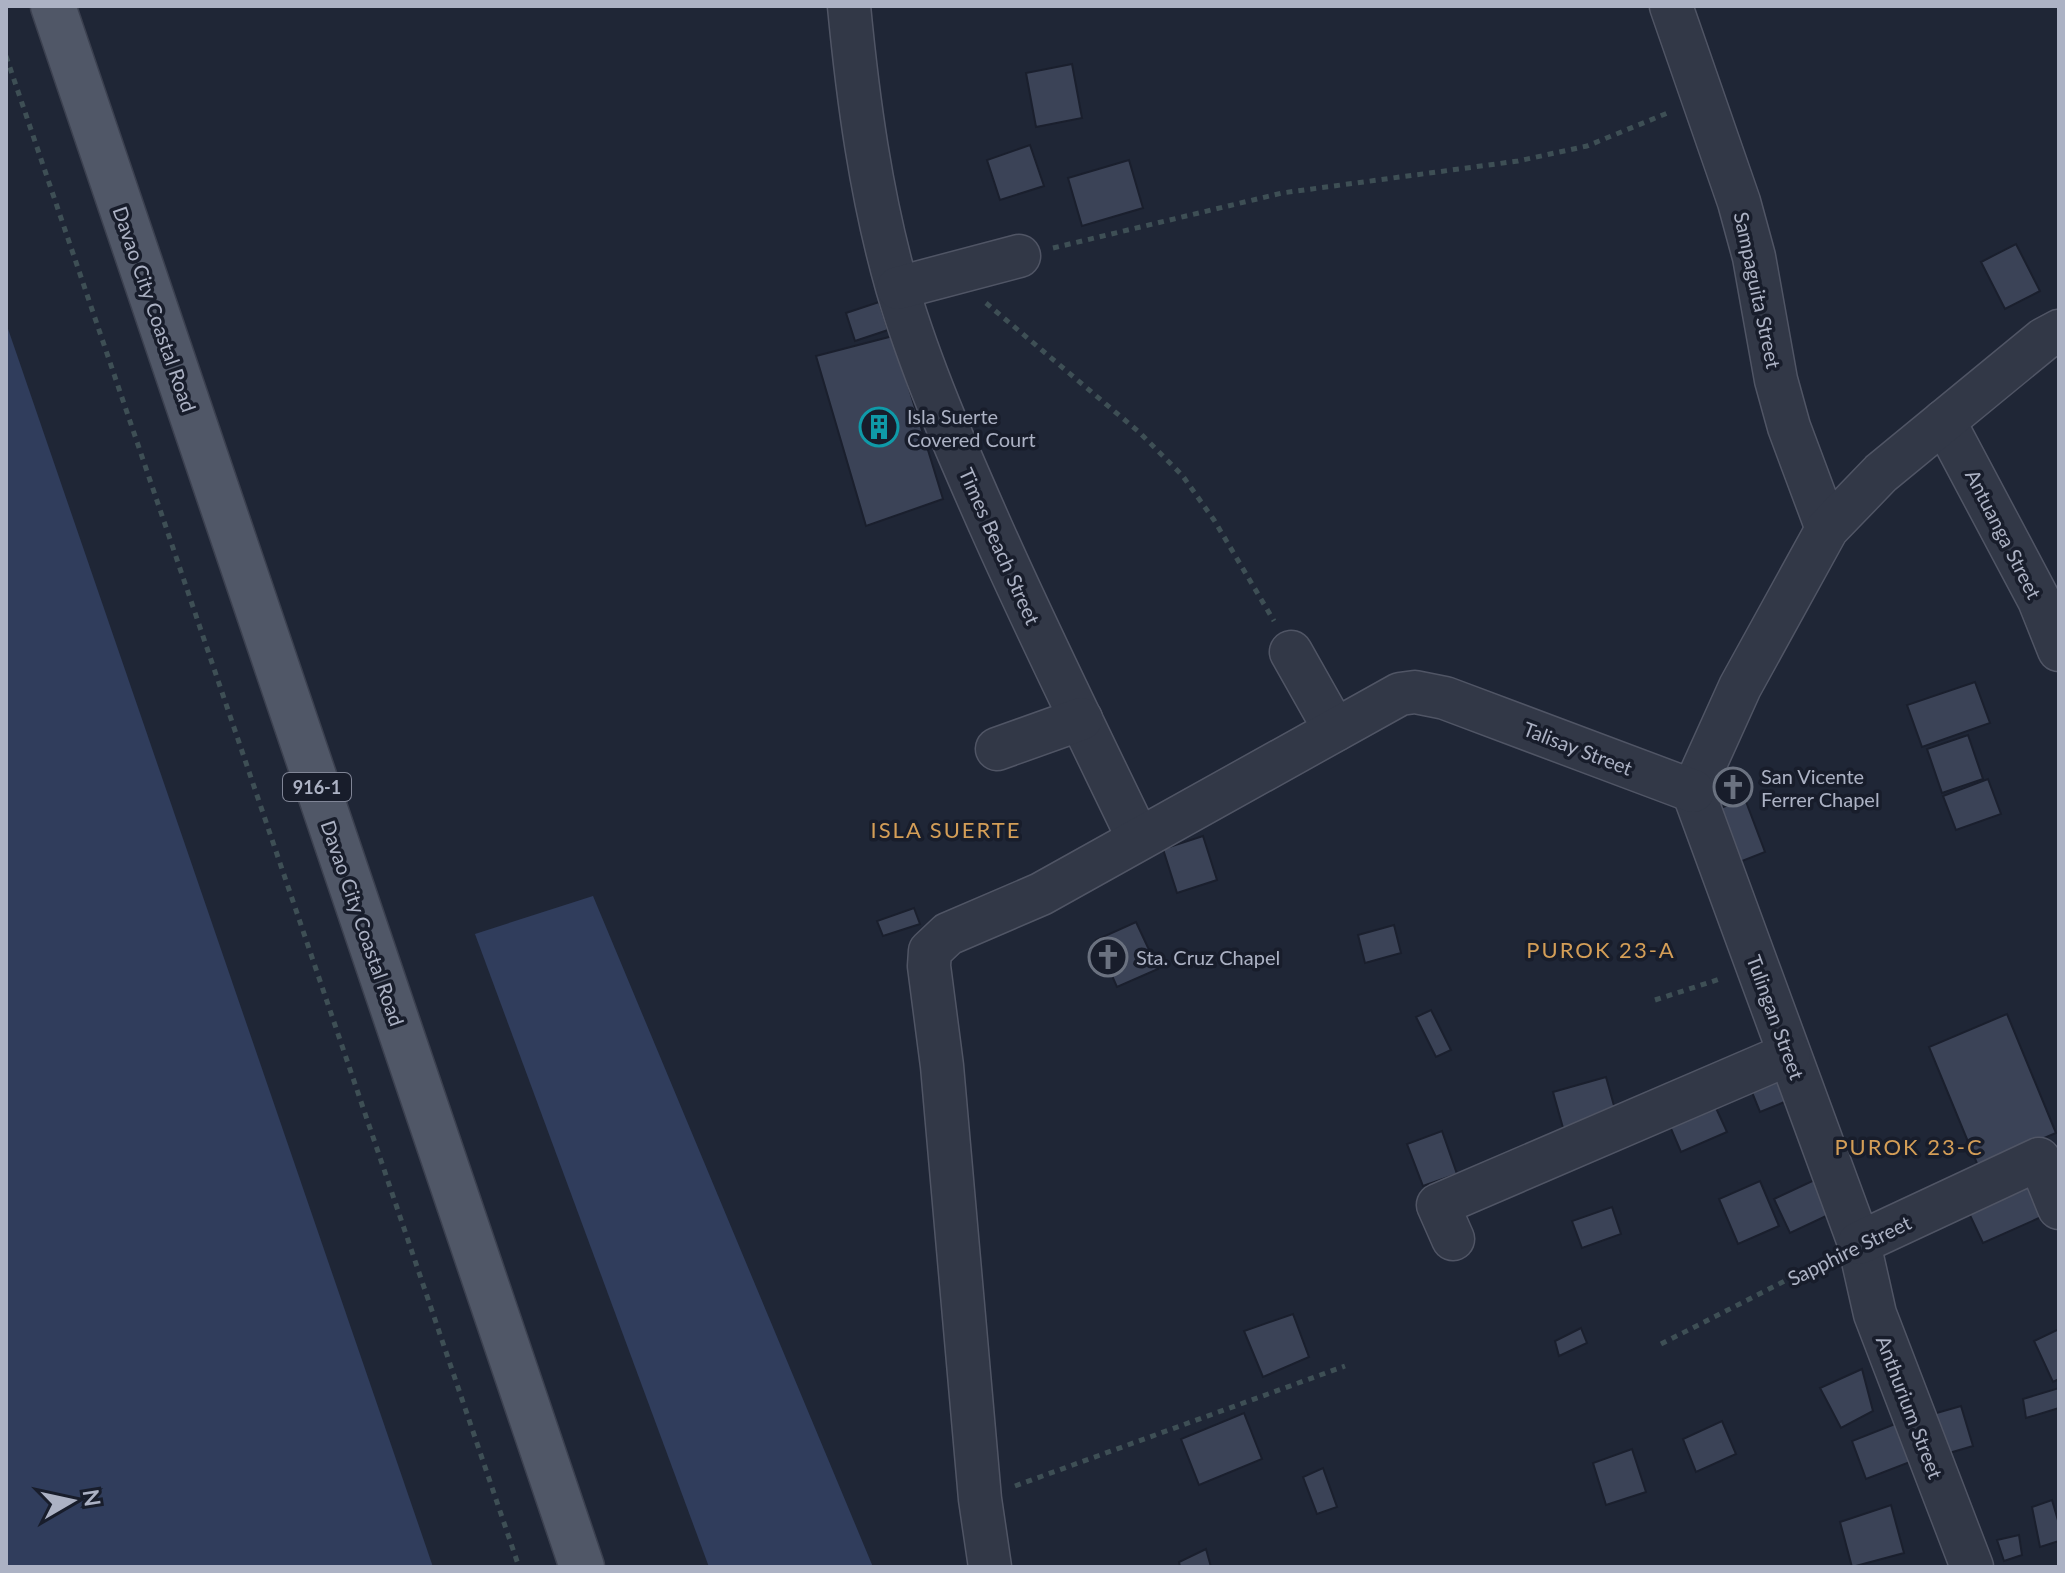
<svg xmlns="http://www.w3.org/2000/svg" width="2065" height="1573" font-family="Lato,sans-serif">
	<rect width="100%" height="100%" fill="#1f2636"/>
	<g fill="#303d5c">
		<polygon points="6,323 433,1567 6,1567"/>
		<polygon points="593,896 873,1567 709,1567 475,934"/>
	</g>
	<g fill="#3b4357" stroke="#1a1f2d" stroke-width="2">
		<polygon points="1072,64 1082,118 1036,127 1026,73"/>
		<polygon points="1030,145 1044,186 1000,200 987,160"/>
		<polygon points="1129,160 1143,208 1082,226 1068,178"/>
		<polygon points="2016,244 2040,291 2005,309 1981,262"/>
		<polygon points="879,302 888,330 855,341 846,313"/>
		<polygon points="893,336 943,499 866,526 816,356"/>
		<polygon points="1975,682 1990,723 1922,747 1907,705"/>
		<polygon points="1968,735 1983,779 1942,793 1927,749"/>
		<polygon points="1988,779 2001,814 1956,830 1943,796"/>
		<polygon points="1745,799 1765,852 1732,865 1712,811"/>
		<polygon points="1203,836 1217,880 1177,893 1163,849"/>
		<polygon points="914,908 920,924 883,936 877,921"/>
		<polygon points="1136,922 1158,969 1117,987 1096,940"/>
		<polygon points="1394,925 1401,953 1365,963 1358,935"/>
		<polygon points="1431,1010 1451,1050 1436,1057 1416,1017"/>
		<polygon points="2007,1014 2056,1133 1978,1166 1929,1047"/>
		<polygon points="1780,1068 1792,1099 1760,1112 1747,1080"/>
		<polygon points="1606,1077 1618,1120 1565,1135 1553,1092"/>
		<polygon points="1711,1097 1727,1132 1681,1152 1666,1117"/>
		<polygon points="1442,1131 1457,1174 1423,1186 1407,1144"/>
		<polygon points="1823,1176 1839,1210 1790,1233 1774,1199"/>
		<polygon points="1760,1181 1779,1226 1738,1244 1719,1199"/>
		<polygon points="2034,1181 2048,1214 1983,1243 1968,1211"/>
		<polygon points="1612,1207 1621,1234 1582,1248 1572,1221"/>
		<polygon points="1293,1314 1309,1357 1263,1377 1244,1331"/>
		<polygon points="1581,1328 1587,1343 1559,1356 1555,1341"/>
		<polygon points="2059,1329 2059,1379 2053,1382 2034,1341"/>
		<polygon points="1862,1369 1873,1411 1841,1428 1820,1388"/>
		<polygon points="2059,1388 2059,1408 2026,1418 2023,1399"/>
		<polygon points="1961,1406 1973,1446 1939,1456 1926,1416"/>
		<polygon points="1244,1413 1262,1459 1199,1485 1181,1439"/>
		<polygon points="1722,1421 1736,1454 1696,1472 1683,1439"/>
		<polygon points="1895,1424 1910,1462 1866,1479 1852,1441"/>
		<polygon points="1632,1449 1646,1492 1606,1505 1593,1463"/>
		<polygon points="1323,1468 1337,1507 1317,1514 1303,1477"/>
		<polygon points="2052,1500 2059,1524 2059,1541 2040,1547 2032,1507"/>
		<polygon points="1891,1505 1904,1553 1852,1567 1840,1522"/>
		<polygon points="2019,1535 2022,1555 2004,1561 1997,1540"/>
		<polygon points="1206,1549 1211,1567 1180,1567 1179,1562"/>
	</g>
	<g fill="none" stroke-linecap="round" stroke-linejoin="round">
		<g stroke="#505565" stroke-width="45">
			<g id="minor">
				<path d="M849,6C858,100 871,196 897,287C921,369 956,448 990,525C1037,631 1088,734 1138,838"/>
				<polyline points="1671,6 1739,202 1754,257 1776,380 1789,427 1827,529"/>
				<polyline points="898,288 1019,256"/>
				<polyline points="1944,421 2039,600 2059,650"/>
				<polyline points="1291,652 1335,730"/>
				<polyline points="997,749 1081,719"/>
				<polyline points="1693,791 1859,1243 1875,1314 1972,1567"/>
				<polyline points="1693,791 1740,687 1827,529 1881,473 2044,339 2059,331"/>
				<polyline points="1453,1239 1438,1205 1789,1054"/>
				<polyline points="1859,1243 2039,1159 2059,1208"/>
				<polyline points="990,1567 980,1499 942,1066 929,966 930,951 948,934 1041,894 1400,694 1415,692 1445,698 1693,791"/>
			</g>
		</g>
		<g stroke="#3c4150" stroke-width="47">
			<polyline id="major" points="53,6 582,1567"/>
		</g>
		<g stroke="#3e4f55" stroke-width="5" stroke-dasharray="6 6" stroke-linecap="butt">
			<polyline points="6,56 519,1567"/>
			<polyline points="1053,248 1282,193 1518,161 1587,146 1670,112"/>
			<polyline points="986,303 1139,432 1182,475 1214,520 1274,621"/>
			<polyline points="1655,1000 1723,978"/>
			<polyline points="1661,1344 1824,1261"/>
			<polyline points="1015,1486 1345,1366"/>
		</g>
		<use href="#minor" stroke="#323847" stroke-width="42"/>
		<use href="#major" stroke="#505767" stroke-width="44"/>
	</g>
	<defs>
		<g id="building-ring" transform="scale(2)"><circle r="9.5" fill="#181d2b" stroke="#0f9aa8" stroke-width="1.5"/><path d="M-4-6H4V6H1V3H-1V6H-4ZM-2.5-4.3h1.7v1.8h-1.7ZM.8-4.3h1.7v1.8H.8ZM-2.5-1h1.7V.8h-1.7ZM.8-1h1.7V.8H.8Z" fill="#0f9aa8"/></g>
		<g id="church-ring" transform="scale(2)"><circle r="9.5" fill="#181d2b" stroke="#6b7280" stroke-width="1.5"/><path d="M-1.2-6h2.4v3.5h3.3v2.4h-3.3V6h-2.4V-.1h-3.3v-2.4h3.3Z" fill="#6b7280"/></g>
	</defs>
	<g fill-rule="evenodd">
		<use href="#building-ring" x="879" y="427"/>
		<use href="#church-ring" x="1733" y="787"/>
		<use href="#church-ring" x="1108" y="957"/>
	</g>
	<g text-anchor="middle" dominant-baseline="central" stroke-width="7" stroke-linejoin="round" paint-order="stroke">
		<rect fill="#181d2b" stroke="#808596" stroke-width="2" x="283" y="773" width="68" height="28" rx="6"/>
		<g font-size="18" font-weight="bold" fill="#acb2c4">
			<text x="317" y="787">916-1</text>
		</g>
		<g font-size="20" fill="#acb2c4" stroke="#181d2b">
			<text transform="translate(1758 290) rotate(78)">Sampaguita Street</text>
			<text transform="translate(155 309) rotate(71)">Davao City Coastal Road</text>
			<text transform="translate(2004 534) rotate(63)">Antuanga Street</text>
			<text transform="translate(1000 546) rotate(66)">Times Beach Street</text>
			<text transform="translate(1578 748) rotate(21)">Talisay Street</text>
			<text transform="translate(363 923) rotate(71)">Davao City Coastal Road</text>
			<text transform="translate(1776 1017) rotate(70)">Tulingan Street</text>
			<text transform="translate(1849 1250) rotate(-26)">Sapphire Street</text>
			<text transform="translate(1910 1407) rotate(69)">Anthurium Street</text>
		</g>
		<g font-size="20" fill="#acb2c4" stroke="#181d2b" text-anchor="start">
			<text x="907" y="416">Isla Suerte<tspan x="907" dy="23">Covered Court</tspan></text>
			<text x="1761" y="776">San Vicente<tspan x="1761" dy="23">Ferrer Chapel</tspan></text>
			<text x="1136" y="957">Sta. Cruz Chapel</text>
		</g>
		<g font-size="22" letter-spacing="2" fill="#d49e57" stroke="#181d2b">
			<text x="946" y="829">ISLA SUERTE</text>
			<text x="1601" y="949">PUROK 23-A</text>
			<text x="1909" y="1146">PUROK 23-C</text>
		</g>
	</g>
	<rect width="2065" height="1573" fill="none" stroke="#acb2c4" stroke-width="16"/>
	<g transform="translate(72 1501) rotate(81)" stroke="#181d2b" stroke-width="6" paint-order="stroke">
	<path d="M0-6L14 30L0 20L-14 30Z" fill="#acb2c4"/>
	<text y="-12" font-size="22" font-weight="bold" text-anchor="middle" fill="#acb2c4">N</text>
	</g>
</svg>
